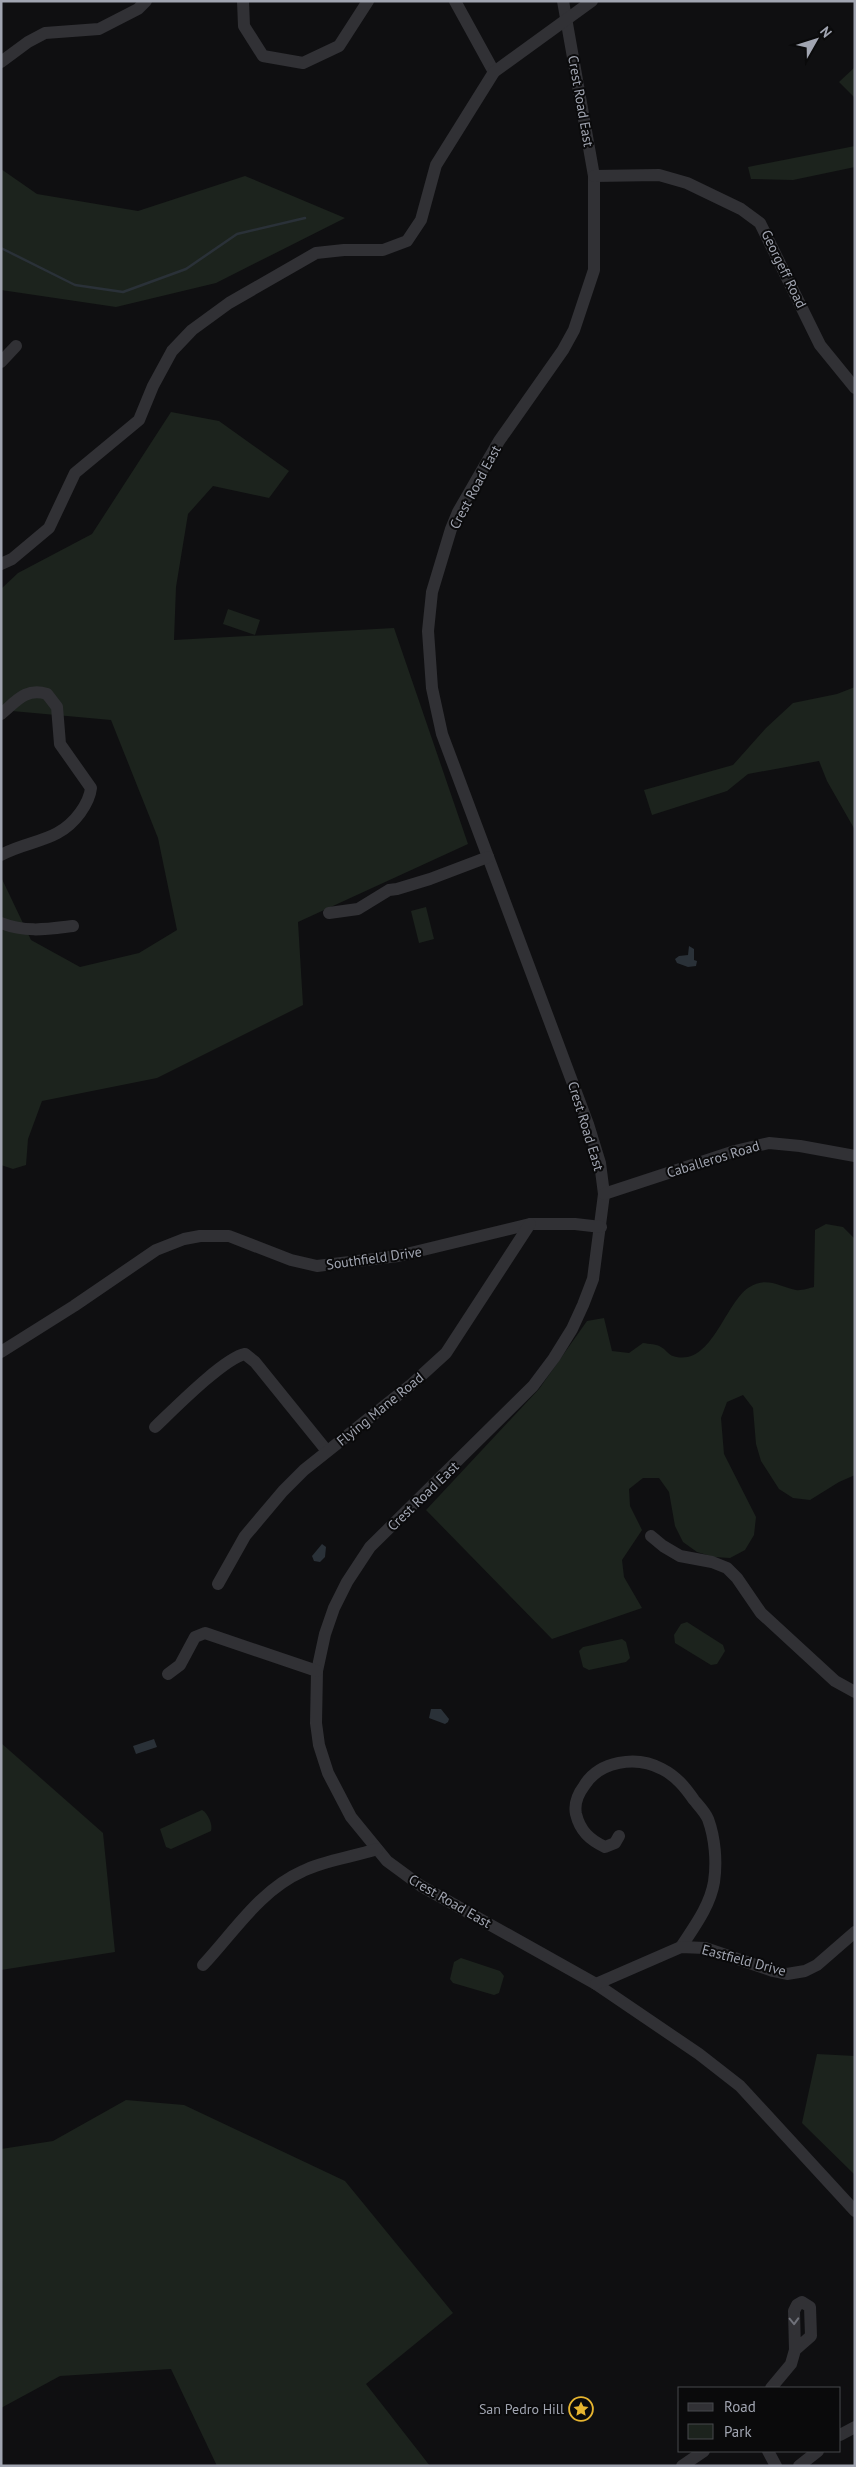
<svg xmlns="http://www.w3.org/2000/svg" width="856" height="2467" font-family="'PT Sans',sans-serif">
	<rect width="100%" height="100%" fill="#0f0f11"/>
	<g fill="#1c231d">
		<polygon points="855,67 855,98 839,82"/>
		<polygon points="855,146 855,167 793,180 751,179 748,167"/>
		<polygon points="1,169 37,194 138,211 245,176 345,218 216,283 116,307 1,290"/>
		<polygon points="171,412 219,421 289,471 269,498 213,486 188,514 176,587 174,640 394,628 468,844 298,922 303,1005 157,1078 42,1101 28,1139 26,1165 13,1169 1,1165 1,877 31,940 80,967 139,953 177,930 158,838 111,720 1,710 1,589 18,573 92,534"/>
		<polygon points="228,609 260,620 255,635 223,624"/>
		<polygon points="855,687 855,830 827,781 819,761 748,774 727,791 652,815 644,790 733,765 766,728 793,703 837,694"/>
		<polygon points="426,907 434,939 419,943 411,911"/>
		<path d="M826,1224L843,1227L855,1239V1475L839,1482L810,1500L793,1498L779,1489L761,1461L756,1444L753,1408L743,1395L727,1402L721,1418L724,1454L756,1517L754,1535L745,1550L730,1558L714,1557L697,1552L683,1542L675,1526L669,1492L659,1478H643L629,1489L630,1506L642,1530L622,1560L624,1577L642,1608L552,1639L426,1510L539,1389L587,1321L604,1318L612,1351L629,1353L643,1343C649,1344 657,1344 661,1347C665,1349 669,1355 673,1356C711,1368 724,1305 748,1288C766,1276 778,1286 796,1290C801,1291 809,1288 814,1287L815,1230Z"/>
		<polygon points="687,1622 723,1645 725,1651 717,1664 711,1665 675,1643 674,1635 681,1624"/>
		<polygon points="622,1639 626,1642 630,1658 626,1662 589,1670 583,1667 579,1651 583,1647"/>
		<polygon points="1,1743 103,1833 115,1952 1,1970"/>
		<path d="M202,1810C208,1813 213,1825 211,1831L171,1849L166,1847L160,1829Z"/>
		<polygon points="461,1958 500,1971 504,1976 499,1993 494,1995 453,1983 450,1979 454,1962"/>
		<polygon points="817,2054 855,2056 855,2175 802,2123"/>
		<polygon points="126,2100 184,2105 345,2181 453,2313 366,2384 430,2466 217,2466 171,2369 60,2376 1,2408 1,2149 53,2141"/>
	</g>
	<g fill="#2a3138">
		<polygon points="689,946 694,949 694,960 697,961 696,966 688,967 677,963 675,959 679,956 688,955"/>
		<polygon points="322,1544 326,1547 325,1557 320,1562 314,1561 312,1556"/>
		<polygon points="431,1709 441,1709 449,1719 448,1722 445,1724 429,1718"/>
		<polygon points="154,1739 157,1747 136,1754 133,1746"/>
	</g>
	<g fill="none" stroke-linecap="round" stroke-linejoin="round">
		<polyline stroke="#2a3138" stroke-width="2.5" points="1,248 75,285 123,292 186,269 237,234 305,218"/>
		<g stroke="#313135" stroke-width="12">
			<polyline points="243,1 244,26 263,56 303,63 339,46 368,1"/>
			<polyline points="455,1 494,72"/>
			<polyline points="563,1 594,176 594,270 574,330 563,350 499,441 458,512 451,529 432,592 428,631 432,688 442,734 588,1124 600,1163 604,1194 593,1279 583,1305 572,1329 554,1358 533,1386 370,1547 347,1582 334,1608 325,1634 317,1671 316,1723 319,1745 328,1773 351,1817 387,1861 421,1886 596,1984 699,2054 740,2086 855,2211"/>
			<polyline points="1,62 28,42 45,33 99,29 138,9 146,1"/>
			<polyline points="594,176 659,175 687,183 741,209 760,223 820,345 855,388"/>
			<polyline points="1,362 16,346"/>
			<polyline points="1,564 12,559 49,528 75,473 139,420 153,386 172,351 192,330 229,303 316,253 344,250 383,250 407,241 421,220 436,165 494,72 592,1"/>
			<path d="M1,714C15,703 25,687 47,694L57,707L60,744L91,788C90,798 85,806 80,813C58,843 31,839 1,855"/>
			<polyline points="329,913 358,909 389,890 397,889 430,879 488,857"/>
			<path d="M1,923C26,933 48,929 73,926"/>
			<polyline points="604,1194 735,1151 769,1143 800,1146 855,1156"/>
			<polyline points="1,1352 74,1306 156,1250 184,1239 200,1236 229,1236 291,1260 317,1266 398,1256 530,1224 575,1224 601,1227"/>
			<path d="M155,1427C173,1410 224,1358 245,1354L255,1362L327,1451"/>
			<polyline points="651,1536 663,1546 680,1556 712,1562 727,1568 737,1578 761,1613 835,1681 855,1692"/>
			<polyline points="218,1584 245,1536 283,1491 304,1470 412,1384 446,1353 530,1224"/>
			<polyline points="168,1674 180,1665 195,1637 205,1633 317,1671"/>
			<path d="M619,1836L615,1843L605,1847C590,1840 580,1831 576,1814C574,1804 578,1794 584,1786C599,1761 636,1755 662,1769C676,1776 685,1787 694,1800C699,1806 705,1812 708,1819C715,1838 717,1862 714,1882C710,1906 694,1927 681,1947"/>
			<path d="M203,1965C234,1932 260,1890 303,1871C325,1860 353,1857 377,1849"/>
			<polyline points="596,1984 681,1947 705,1948 773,1971 787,1974 805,1971 817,1965 855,1932"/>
			<polyline points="771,2388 791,2364 795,2350 794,2311 797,2305 802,2302 810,2307 811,2336 795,2350"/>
			<polyline points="840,2435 855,2427"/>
			<polyline points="768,2451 776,2466"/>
			<polyline points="682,2466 704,2451"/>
			<polyline points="799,2466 818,2451"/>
		</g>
	</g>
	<defs><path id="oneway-chevron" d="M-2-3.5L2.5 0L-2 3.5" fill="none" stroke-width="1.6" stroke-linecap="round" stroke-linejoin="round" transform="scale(1.25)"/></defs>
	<use stroke="#6f7179" href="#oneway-chevron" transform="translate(794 2321) rotate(88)"/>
	<defs>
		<g id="sight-ring" transform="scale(1.25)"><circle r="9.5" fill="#0a0a0b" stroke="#e7b530" stroke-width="1.5"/><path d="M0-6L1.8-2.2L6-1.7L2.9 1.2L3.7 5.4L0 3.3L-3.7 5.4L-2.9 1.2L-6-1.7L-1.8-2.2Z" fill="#e7b530"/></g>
	</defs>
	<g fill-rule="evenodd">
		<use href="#sight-ring" x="581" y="2409"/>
	</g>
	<g text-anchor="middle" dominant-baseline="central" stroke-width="4" stroke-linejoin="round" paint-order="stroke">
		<g font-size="14" fill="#a1a5b1" stroke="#0a0a0b">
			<text transform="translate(581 101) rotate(80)">Crest Road East</text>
			<text transform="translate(784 269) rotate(64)">Georgeff Road</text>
			<text transform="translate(475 487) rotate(-62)">Crest Road East</text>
			<text transform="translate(586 1126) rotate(73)">Crest Road East</text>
			<text transform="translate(713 1159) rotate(-17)">Caballeros Road</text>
			<text transform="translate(374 1258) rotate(-8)">Southfield Drive</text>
			<text transform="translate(380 1409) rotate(-39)">Flying Mane Road</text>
			<text transform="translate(423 1496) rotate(-44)">Crest Road East</text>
			<text transform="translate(450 1901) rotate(30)">Crest Road East</text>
			<text transform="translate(744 1960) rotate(15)">Eastfield Drive</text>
		</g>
		<g font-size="14" fill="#a1a5b1" stroke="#0a0a0b" text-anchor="end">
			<text x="564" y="2409">San Pedro Hill</text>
		</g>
	</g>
	<rect width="856" height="2467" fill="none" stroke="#a1a5b1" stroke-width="5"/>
	<rect x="678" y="2387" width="162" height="65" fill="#0a0a0b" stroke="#46484d"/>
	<rect x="688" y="2403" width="25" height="8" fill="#313135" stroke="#46484d"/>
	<text x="724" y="2412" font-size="15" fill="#a1a5b1">Road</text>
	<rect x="688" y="2424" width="25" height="15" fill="#1c231d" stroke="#46484d"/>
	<text x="724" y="2437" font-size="15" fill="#a1a5b1">Park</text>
	<g transform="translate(816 40) rotate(51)" stroke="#0a0a0b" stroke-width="4" paint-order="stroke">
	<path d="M0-4L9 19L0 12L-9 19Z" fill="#a1a5b1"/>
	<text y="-8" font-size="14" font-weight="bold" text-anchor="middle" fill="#a1a5b1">N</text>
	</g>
</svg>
